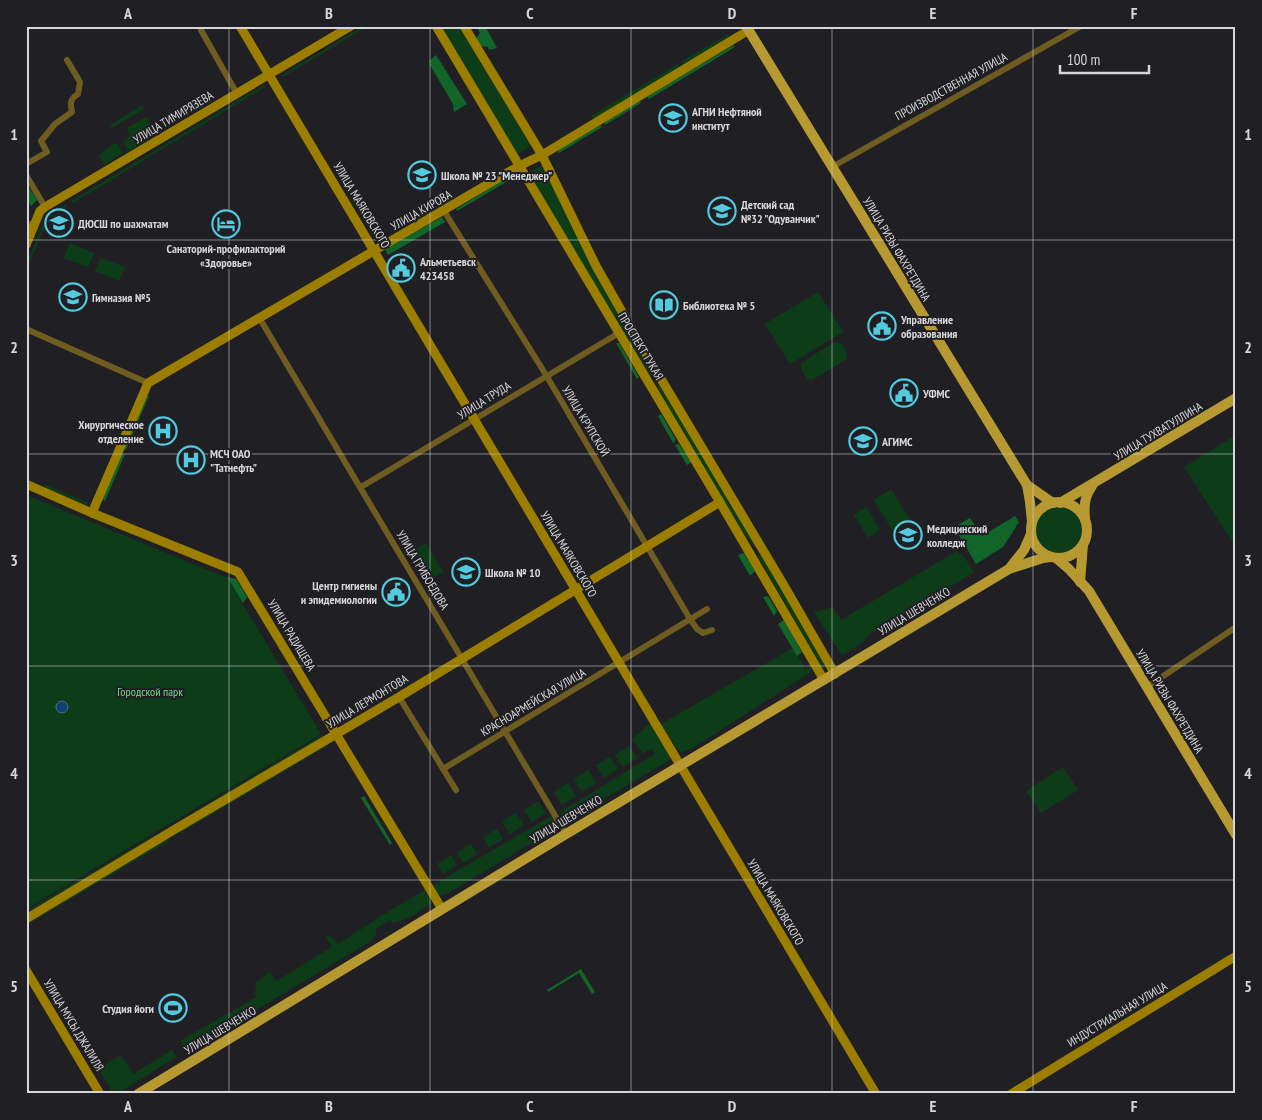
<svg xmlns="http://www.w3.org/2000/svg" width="1262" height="1120" font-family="'PT Sans Narrow',sans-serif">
	<rect width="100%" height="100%" fill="#202024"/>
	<g fill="#0d3d18">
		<polygon points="363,26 368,26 283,77 282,75"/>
		<polygon points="441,26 459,26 531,146 517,154"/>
		<polygon points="728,34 731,40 686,67 682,61"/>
		<polygon points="678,64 682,70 595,122 591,116"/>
		<polygon points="264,85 265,87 73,203 71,201"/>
		<polygon points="144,104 142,110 112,128 110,125"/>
		<polygon points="145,117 148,119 156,134 129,151 123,142 129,137 130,134 127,128"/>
		<polygon points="113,144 118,144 123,153 104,165 99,156 104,151"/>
		<polygon points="542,165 654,375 649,378 528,173"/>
		<polygon points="66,204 67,206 49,217 26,270 26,265 47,216"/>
		<polygon points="70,243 94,253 88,267 64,258"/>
		<polygon points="101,258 125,267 119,281 95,271"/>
		<polygon points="818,292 843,332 790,364 765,324"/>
		<polygon points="835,342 842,344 847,353 847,359 812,380 807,379 801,368 801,363"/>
		<polygon points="659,385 759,548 756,549 728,512 654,388"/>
		<polygon points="1236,435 1236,547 1184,467"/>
		<polygon points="46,485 89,503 87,505 45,488"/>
		<polygon points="891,489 910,520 893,531 874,500"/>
		<polygon points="26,495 227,578 321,734 26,909"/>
		<circle cx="1058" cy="530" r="24"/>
		<polygon points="866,507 880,530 868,538 854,515"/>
		<polygon points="426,543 443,572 430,580 413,551"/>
		<polygon points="957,551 965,558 974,572 897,620 869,634 864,642 842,655 814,612 833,607 841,620"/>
		<polygon points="763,554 824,664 824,667 822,668 758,556"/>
		<polygon points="793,648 804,666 804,670 811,666 811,672 691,749 681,752 676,747 661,724"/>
		<path d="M651,723L670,756V760L567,820L560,812L655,754L652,749L643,753L632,739C640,734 643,728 651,723Z"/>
		<polygon points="322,735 324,737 169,829 168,828"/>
		<polygon points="326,744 327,746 180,833 179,831"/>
		<polygon points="629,746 637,758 623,767 615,755"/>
		<polygon points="610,757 618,769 604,778 596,765"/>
		<polygon points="1063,767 1078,790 1041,813 1026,791"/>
		<polygon points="588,770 596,783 582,792 574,779"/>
		<polygon points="568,783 576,796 562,805 554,792"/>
		<polygon points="538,801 546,813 532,822 524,810"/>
		<polygon points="516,813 524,825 510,834 502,821"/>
		<polygon points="551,816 556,820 557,825 553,830 445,895 440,895 432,886"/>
		<polygon points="497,829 503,839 489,848 483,837"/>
		<polygon points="164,830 165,831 26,913 26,911"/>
		<polygon points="168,838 170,840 26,925 26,922"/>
		<polygon points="471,844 477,854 463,863 457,852"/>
		<polygon points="451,855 457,865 443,874 437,864"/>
		<polygon points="425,890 432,903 409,918 393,923 390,920 375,929 377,934 368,943 187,1051 180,1041 257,997 255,995 256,982 270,972 276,981 332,947 326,937 330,935 338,944 386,913"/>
		<polygon points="172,1050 176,1057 118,1093 117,1090 113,1093 98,1068 121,1055 133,1074"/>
	</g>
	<g fill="#116528">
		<polygon points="476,26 485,26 497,48 489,50 488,47 481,46 476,39 480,33"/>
		<polygon points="734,45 735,47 649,99 647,96"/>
		<polygon points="436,55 467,104 454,112 453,104 430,65 429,61"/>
		<polygon points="640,101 641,103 605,125 604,122"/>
		<polygon points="600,125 602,127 559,153 557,150"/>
		<polygon points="512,175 513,178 457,211 456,209"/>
		<polygon points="26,183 37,200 31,206 26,198"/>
		<polygon points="442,217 445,222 388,255 385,249"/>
		<polygon points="616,343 619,343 639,377 637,379"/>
		<polygon points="147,395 149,396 126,450 124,449"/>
		<polygon points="661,414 676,440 673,443 658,416"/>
		<polygon points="679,444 691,462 687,465 675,445"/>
		<polygon points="122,454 125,454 105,501 102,499"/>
		<polygon points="1015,516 1019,522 1003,547 976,564 954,527 970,518 982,536"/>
		<polygon points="744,553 755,571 750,576 738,555"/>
		<polygon points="227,577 236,579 247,597 243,603"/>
		<polygon points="768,596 777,611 774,616 763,597"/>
		<polygon points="784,620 802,652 797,656 778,624"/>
		<polygon points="364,796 392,843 390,845 361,798"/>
		<polygon points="581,969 595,992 592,994 579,973 548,992 547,990"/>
	</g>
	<circle fill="#124272" stroke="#4d6f91" cx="62" cy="707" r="6"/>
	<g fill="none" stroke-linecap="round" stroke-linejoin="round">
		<g stroke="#6e5c20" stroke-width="6">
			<polyline points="201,30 237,94"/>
			<path d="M26,164L47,152L41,141L55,124L72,112C70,103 70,99 78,94L80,82L67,60"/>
			<polyline points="832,167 1081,26"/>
			<polyline points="26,175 45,207"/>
			<polyline points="444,211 546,375 690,619 697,629 703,633 712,630"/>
			<polyline points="26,223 34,226"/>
			<polyline points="260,319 566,834"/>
			<polyline points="26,329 148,383"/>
			<polyline points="361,487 619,333"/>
			<polyline points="1147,687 1236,627"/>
			<polyline points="399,697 456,790"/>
			<polyline points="443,769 707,609"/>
		</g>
		<g stroke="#9b7d00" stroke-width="9">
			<polyline points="240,26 876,1094"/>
			<polyline points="436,26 718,499 824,680"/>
			<polyline points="464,26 542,155 596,266 642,347 782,582 835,674"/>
			<polyline points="26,245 40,211 45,207 351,26"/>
			<polyline points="26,484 92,513 238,572 442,909"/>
			<polyline points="92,513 148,383 519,166 542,155 749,30"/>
			<polyline points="26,919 172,831 399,697 720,502"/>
			<polyline points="26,970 100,1094"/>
			<polyline points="1011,1094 1236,956"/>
		</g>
		<g stroke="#b79931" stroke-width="10">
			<polyline points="746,26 1027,485 1030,502 1032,522"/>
			<polyline points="1027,485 1053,503"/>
			<circle cx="1059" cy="530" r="28"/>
			<polyline points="1060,503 1236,398"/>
			<path d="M1085,519C1084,507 1084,497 1092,486"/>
			<polyline points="1056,558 1069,569 1089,591 1236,835"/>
			<polyline points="1009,569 1024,550 1031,534"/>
			<polyline points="1080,582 1083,545"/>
			<polyline points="138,1094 566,834 1009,569 1043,558 1051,557"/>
		</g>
	</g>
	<path fill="none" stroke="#d7d7da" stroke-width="1" stroke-opacity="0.55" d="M229,26V1094M430,26V1094M631,26V1094M832,26V1094M1033,26V1094M26,240H1236M26,454H1236M26,666H1236M26,880H1236"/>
	<defs>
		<g id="university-ring" transform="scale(1.4375)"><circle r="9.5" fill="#202024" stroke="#54cade" stroke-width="1.5"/><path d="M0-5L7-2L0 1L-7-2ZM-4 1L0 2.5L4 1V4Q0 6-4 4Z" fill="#54cade"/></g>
		<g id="school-ring" transform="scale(1.4375)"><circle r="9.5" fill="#202024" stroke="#54cade" stroke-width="1.5"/><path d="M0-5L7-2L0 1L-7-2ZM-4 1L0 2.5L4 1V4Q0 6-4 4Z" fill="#54cade"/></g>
		<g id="hotel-ring" transform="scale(1.4375)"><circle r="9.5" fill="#202024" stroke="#54cade" stroke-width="1.5"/><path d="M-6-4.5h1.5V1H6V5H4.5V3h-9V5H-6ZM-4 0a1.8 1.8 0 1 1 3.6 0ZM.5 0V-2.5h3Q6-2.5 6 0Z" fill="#54cade"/></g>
		<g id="civic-ring" transform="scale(1.4375)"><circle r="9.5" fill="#202024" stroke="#54cade" stroke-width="1.5"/><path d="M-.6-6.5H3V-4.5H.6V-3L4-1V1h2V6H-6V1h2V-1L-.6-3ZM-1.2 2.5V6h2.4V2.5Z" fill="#54cade"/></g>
		<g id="library-ring" transform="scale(1.4375)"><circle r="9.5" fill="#202024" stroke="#54cade" stroke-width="1.5"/><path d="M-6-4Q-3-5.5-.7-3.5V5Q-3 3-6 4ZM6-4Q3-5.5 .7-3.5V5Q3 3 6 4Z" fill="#54cade"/></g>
		<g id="hospital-ring" transform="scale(1.4375)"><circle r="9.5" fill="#202024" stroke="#54cade" stroke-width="1.5"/><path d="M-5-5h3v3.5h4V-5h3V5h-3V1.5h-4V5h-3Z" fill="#54cade"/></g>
		<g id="stadium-ring" transform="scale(1.4375)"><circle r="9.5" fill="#202024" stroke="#54cade" stroke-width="1.5"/><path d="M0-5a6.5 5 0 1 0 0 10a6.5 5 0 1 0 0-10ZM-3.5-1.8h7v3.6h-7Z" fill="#54cade"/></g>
	</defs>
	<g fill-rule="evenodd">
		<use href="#university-ring" x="673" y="118"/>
		<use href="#school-ring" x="422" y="175"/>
		<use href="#school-ring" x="722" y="211"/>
		<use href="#school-ring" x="59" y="223"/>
		<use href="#hotel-ring" x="226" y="224"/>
		<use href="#civic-ring" x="401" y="268"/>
		<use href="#school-ring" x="73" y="297"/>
		<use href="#library-ring" x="664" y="305"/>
		<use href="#civic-ring" x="882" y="326"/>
		<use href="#civic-ring" x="904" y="393"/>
		<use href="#hospital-ring" x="163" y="431"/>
		<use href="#university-ring" x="863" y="441"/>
		<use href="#hospital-ring" x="191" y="460"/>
		<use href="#university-ring" x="908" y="535"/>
		<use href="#school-ring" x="466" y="572"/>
		<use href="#civic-ring" x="396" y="592"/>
		<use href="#stadium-ring" x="173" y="1008"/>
	</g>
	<g text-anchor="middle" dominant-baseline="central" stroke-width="4" stroke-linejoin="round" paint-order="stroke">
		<g font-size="12" fill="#d7d7da" stroke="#202024">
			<text transform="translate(951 86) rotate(-29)">ПРОИЗВОДСТВЕННАЯ УЛИЦА</text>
			<text transform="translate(173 117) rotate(-31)">УЛИЦА ТИМИРЯЗЕВА</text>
			<text transform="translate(362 205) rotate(59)">УЛИЦА МАЯКОВСКОГО</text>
			<text transform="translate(421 210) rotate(-30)">УЛИЦА КИРОВА</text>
			<text transform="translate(897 249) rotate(59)">УЛИЦА РИЗЫ ФАХРЕТДИНА</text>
			<text transform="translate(641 346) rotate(59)">ПРОСПЕКТ ТУКАЯ</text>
			<text transform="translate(484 400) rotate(-32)">УЛИЦА ТРУДА</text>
			<text transform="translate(586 421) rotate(59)">УЛИЦА КРУПСКОЙ</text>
			<text transform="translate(1158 431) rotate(-31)">УЛИЦА ТУХВАТУЛЛИНА</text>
			<text transform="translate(569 554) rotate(59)">УЛИЦА МАЯКОВСКОГО</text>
			<text transform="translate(423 570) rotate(59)">УЛИЦА ГРИБОЕДОВА</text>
			<text transform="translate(914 611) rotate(-31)">УЛИЦА ШЕВЧЕНКО</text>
			<text transform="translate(292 635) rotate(59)">УЛИЦА РАДИЩЕВА</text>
			<text transform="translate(367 701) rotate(-31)">УЛИЦА ЛЕРМОНТОВА</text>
			<text transform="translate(1170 701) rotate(59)">УЛИЦА РИЗЫ ФАХРЕТДИНА</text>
			<text transform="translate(533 702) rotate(-31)">КРАСНОАРМЕЙСКАЯ УЛИЦА</text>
			<text transform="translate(566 819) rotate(-31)">УЛИЦА ШЕВЧЕНКО</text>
			<text transform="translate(776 902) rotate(59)">УЛИЦА МАЯКОВСКОГО</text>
			<text transform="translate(1117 1014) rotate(-31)">ИНДУСТРИАЛЬНАЯ УЛИЦА</text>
			<text transform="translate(74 1025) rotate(59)">УЛИЦА МУСЫ ДЖАЛИЛЯ</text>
			<text transform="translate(220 1030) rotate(-31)">УЛИЦА ШЕВЧЕНКО</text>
		</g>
		<g font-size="12" font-weight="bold" fill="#d7d7da" stroke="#202024" text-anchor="start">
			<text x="692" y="111">АГНИ Нефтяной<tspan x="692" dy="14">институт</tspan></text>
			<text x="441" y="175">Школа № 23 "Менеджер"</text>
			<text x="741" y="204">Детский сад<tspan x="741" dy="14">№32 "Одуванчик"</tspan></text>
			<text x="78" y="223">ДЮСШ по шахматам</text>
			<text x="226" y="248" text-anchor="middle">Санаторий-профилакторий<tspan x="226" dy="14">«Здоровье»</tspan></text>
			<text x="420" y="261">Альметьевск<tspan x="420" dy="14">423458</tspan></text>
			<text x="92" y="297">Гимназия №5</text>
			<text x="683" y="305">Библиотека № 5</text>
			<text x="901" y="319">Управление<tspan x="901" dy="14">образования</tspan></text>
			<text x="923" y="393">УФМС</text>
			<text x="144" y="424" text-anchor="end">Хирургическое<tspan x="144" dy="14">отделение</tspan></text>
			<text x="882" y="441">АГИМС</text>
			<text x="210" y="453">МСЧ ОАО<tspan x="210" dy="14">"Татнефть"</tspan></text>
			<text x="927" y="528">Медицинский<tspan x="927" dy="14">колледж</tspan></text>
			<text x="485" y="572">Школа № 10</text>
			<text x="377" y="585" text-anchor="end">Центр гигиены<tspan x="377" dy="14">и эпидемиологии</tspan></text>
			<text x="154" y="1008" text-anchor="end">Студия йоги</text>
		</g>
		<g font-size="12" fill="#75d985" stroke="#202024">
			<text x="150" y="691">Городской парк</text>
		</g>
	</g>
	<rect width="1262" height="1120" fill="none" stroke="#202024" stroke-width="55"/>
	<path d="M1060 65v8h89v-8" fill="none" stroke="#d7d7da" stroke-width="2.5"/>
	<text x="1067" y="65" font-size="15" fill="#d7d7da" stroke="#202024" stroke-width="4" paint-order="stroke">100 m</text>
	<rect x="28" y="28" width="1206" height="1064" fill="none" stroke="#d7d7da" stroke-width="2"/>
	<g font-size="16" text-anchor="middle" font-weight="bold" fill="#d7d7da">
		<text x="128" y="19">A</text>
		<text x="329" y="19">B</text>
		<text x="530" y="19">C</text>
		<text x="732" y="19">D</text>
		<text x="933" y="19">E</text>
		<text x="1134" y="19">F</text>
		<text x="14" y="140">1</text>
		<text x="1248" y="140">1</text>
		<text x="14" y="353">2</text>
		<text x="1248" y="353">2</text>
		<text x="14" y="566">3</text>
		<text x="1248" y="566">3</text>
		<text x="14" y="779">4</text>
		<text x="1248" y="779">4</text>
		<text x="14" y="992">5</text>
		<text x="1248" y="992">5</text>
		<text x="128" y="1112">A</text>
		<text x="329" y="1112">B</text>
		<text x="530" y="1112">C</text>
		<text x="732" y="1112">D</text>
		<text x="933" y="1112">E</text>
		<text x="1134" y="1112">F</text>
	</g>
</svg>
